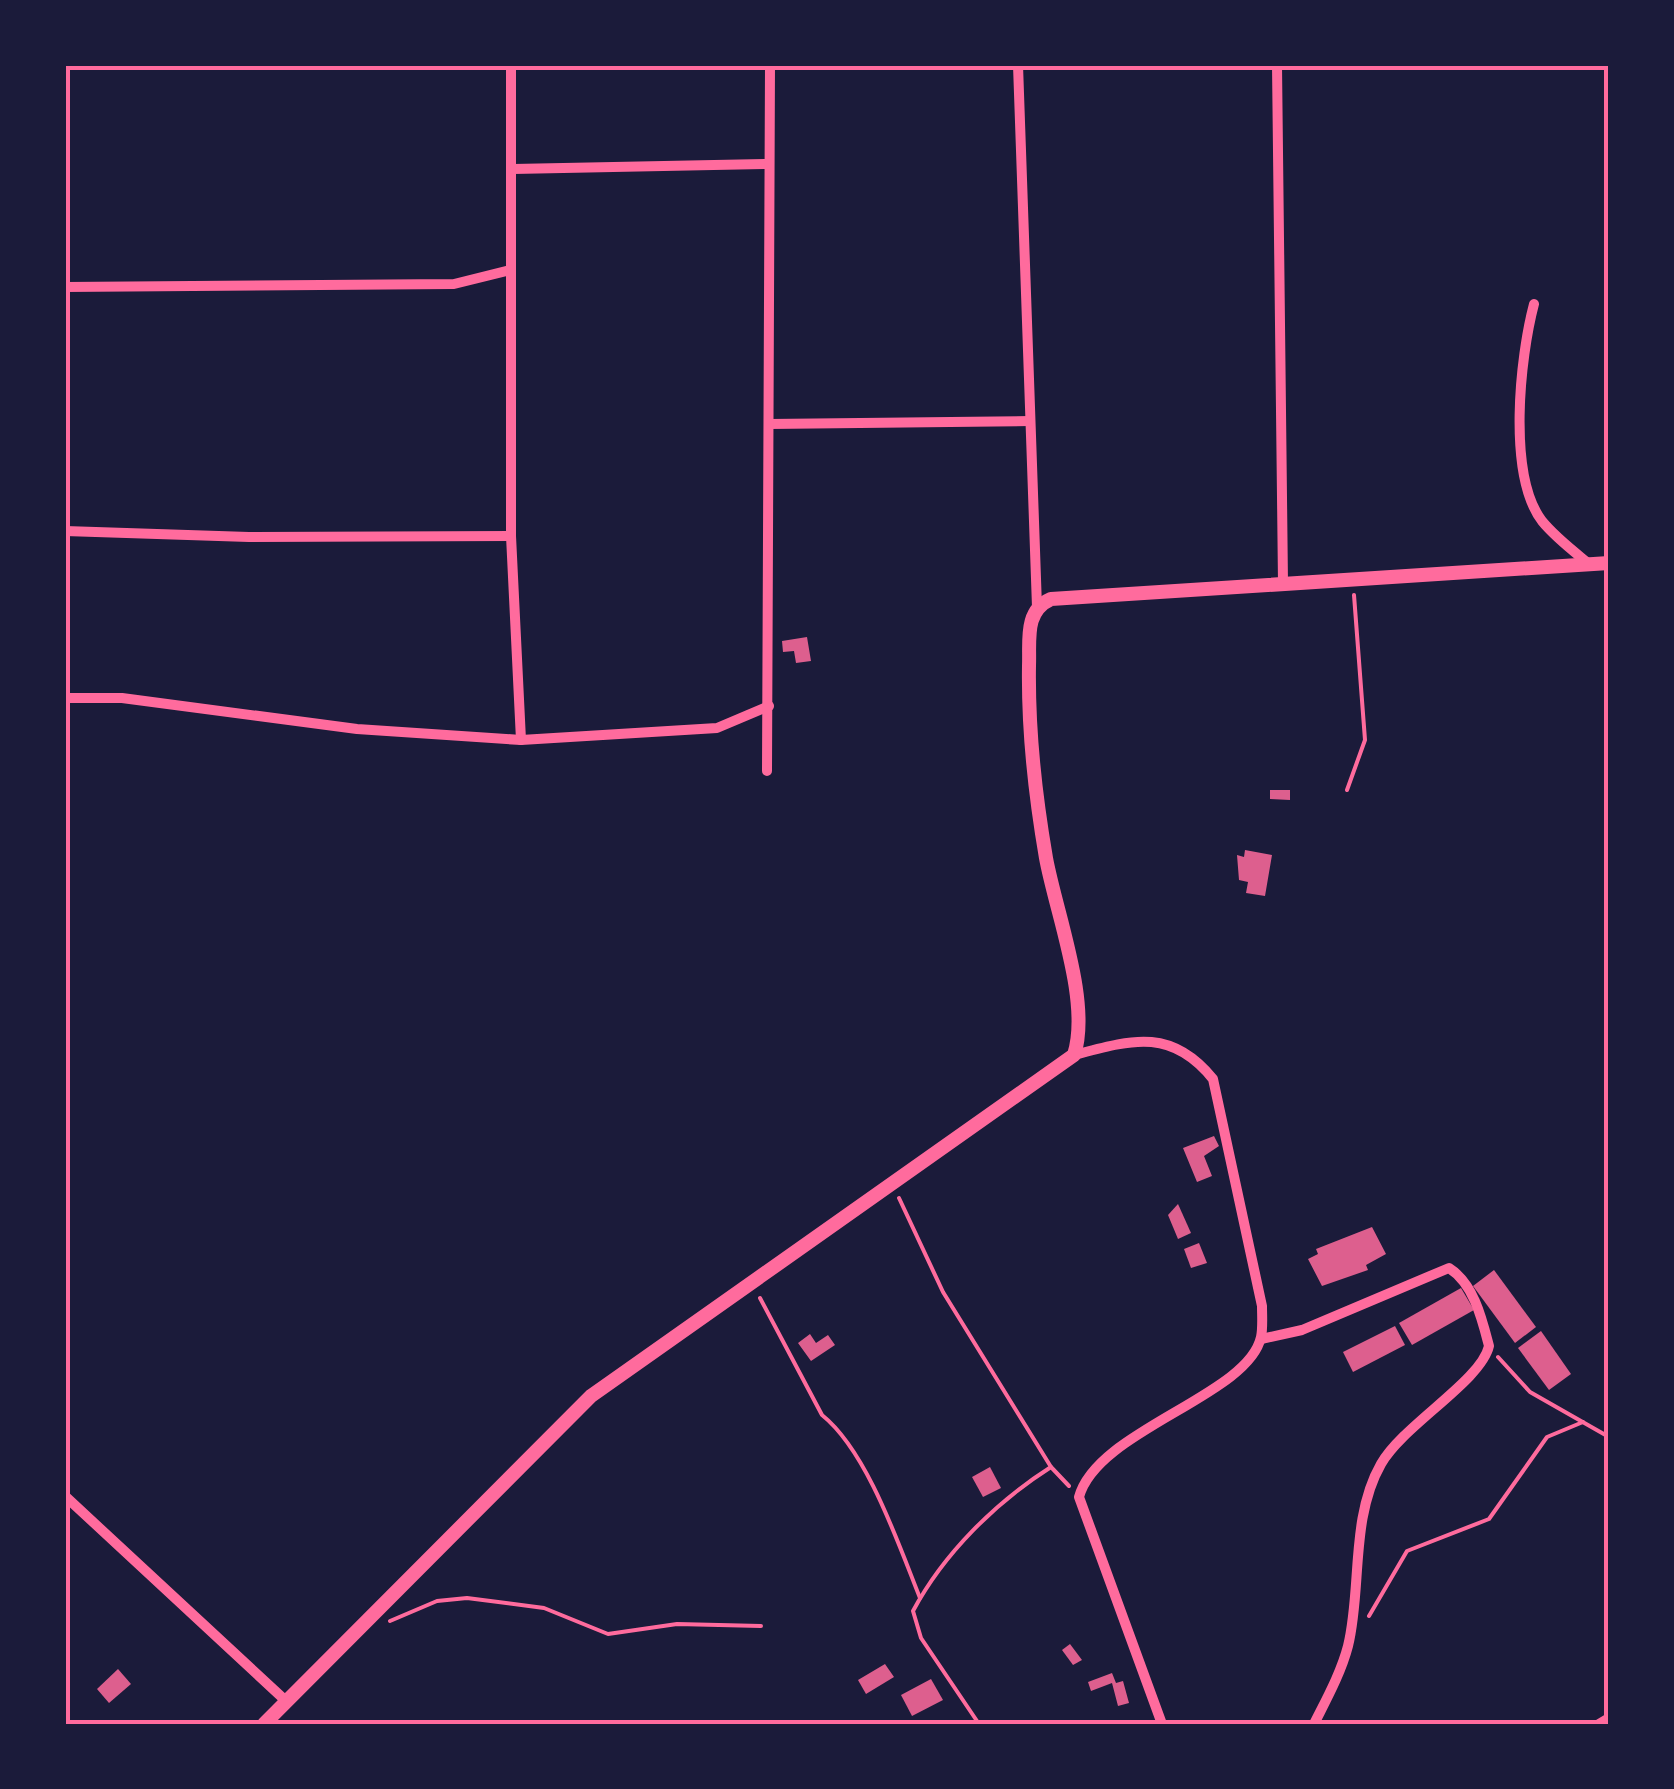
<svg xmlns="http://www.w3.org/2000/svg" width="1674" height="1789" font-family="'Archivo Narrow',sans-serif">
	<rect width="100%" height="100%" fill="#1b1b3a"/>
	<g fill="#dd5f8e">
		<polygon points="807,637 811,661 796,663 794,651 783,652 782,641"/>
		<polygon points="1270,790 1290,790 1290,800 1270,799"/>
		<polygon points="1245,850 1272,855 1265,896 1246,893 1248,882 1239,880 1237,855 1244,857"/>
		<polygon points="1214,1136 1219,1146 1204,1156 1212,1176 1197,1182 1183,1148"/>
		<polygon points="1178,1204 1191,1233 1178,1239 1168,1215"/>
		<polygon points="1372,1227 1386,1254 1366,1265 1368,1270 1322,1286 1308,1259 1318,1254 1316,1249"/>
		<polygon points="1199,1243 1207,1263 1191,1268 1184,1249"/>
		<polygon points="1494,1270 1536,1327 1515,1343 1473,1286"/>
		<polygon points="1461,1288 1474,1310 1412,1345 1399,1323"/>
		<polygon points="1395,1326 1405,1345 1353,1372 1343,1352"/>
		<polygon points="1541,1331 1571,1374 1549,1390 1518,1348"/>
		<polygon points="810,1334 816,1343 828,1335 835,1345 811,1361 798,1343"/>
		<polygon points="990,1467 1001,1488 983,1497 972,1477"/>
		<polygon points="1070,1644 1082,1660 1073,1665 1062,1650"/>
		<polygon points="885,1664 894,1677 866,1694 858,1680"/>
		<polygon points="118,1669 131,1684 109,1703 97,1689"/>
		<polygon points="1112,1673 1116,1683 1123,1681 1129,1703 1118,1706 1112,1683 1091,1691 1088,1682"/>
		<polygon points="931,1679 943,1700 912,1716 901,1695"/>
	</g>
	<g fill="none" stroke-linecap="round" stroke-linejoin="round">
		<g stroke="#ff6b9d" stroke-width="4">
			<polyline points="1347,790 1365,740 1354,595"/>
			<polyline points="899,1198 943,1292 1051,1467 1069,1486"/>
			<path d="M760,1298L822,1415C867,1451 898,1543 920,1598"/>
			<polyline points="1498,1357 1530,1392 1609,1437"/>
			<polyline points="1369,1616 1407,1551 1489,1519 1547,1437 1583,1422"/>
			<polyline points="390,1621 437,1601 467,1598 544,1608 608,1634 677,1624 761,1626"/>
			<path d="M979,1724L921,1638L913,1611C944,1553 996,1502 1051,1467"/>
		</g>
		<g stroke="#ff6b9d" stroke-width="10">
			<polyline points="511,65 511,536 521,740"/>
			<polyline points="1018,65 1037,607"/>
			<polyline points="1277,65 1283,583"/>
			<polyline points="513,169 767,164"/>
			<polyline points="65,287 454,284 510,270"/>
			<path d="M1534,304C1520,357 1507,475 1542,521C1555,537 1572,550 1588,563"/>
			<polyline points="769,424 1030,421"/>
			<polyline points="65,531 249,537 511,536"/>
			<polyline points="65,698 122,698 357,729 521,740 717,728 769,706"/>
			<polyline points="767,771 770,65"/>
			<path d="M1074,1055C1131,1040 1171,1027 1213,1079L1262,1306C1262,1316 1263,1328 1261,1337C1248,1396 1097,1430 1079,1497L1162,1724"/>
			<path d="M1261,1339L1302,1330L1449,1268C1474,1284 1482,1319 1489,1346C1481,1381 1403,1425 1381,1464C1350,1518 1362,1590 1348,1646C1341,1673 1326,1700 1314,1724"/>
			<polyline points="65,1496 286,1701"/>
			<polyline points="1599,1724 1609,1718"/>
		</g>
		<path stroke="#ff6b9d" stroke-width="14" d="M264,1724L591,1396L1074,1055C1091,1002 1056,913 1046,858C1035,794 1028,730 1029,666C1030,640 1024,611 1051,599L1609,563"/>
	</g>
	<rect width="1674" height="1789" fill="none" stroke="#1b1b3a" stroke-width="135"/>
	<rect x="68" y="68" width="1538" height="1654" fill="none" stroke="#ff6b9d" stroke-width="4"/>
</svg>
